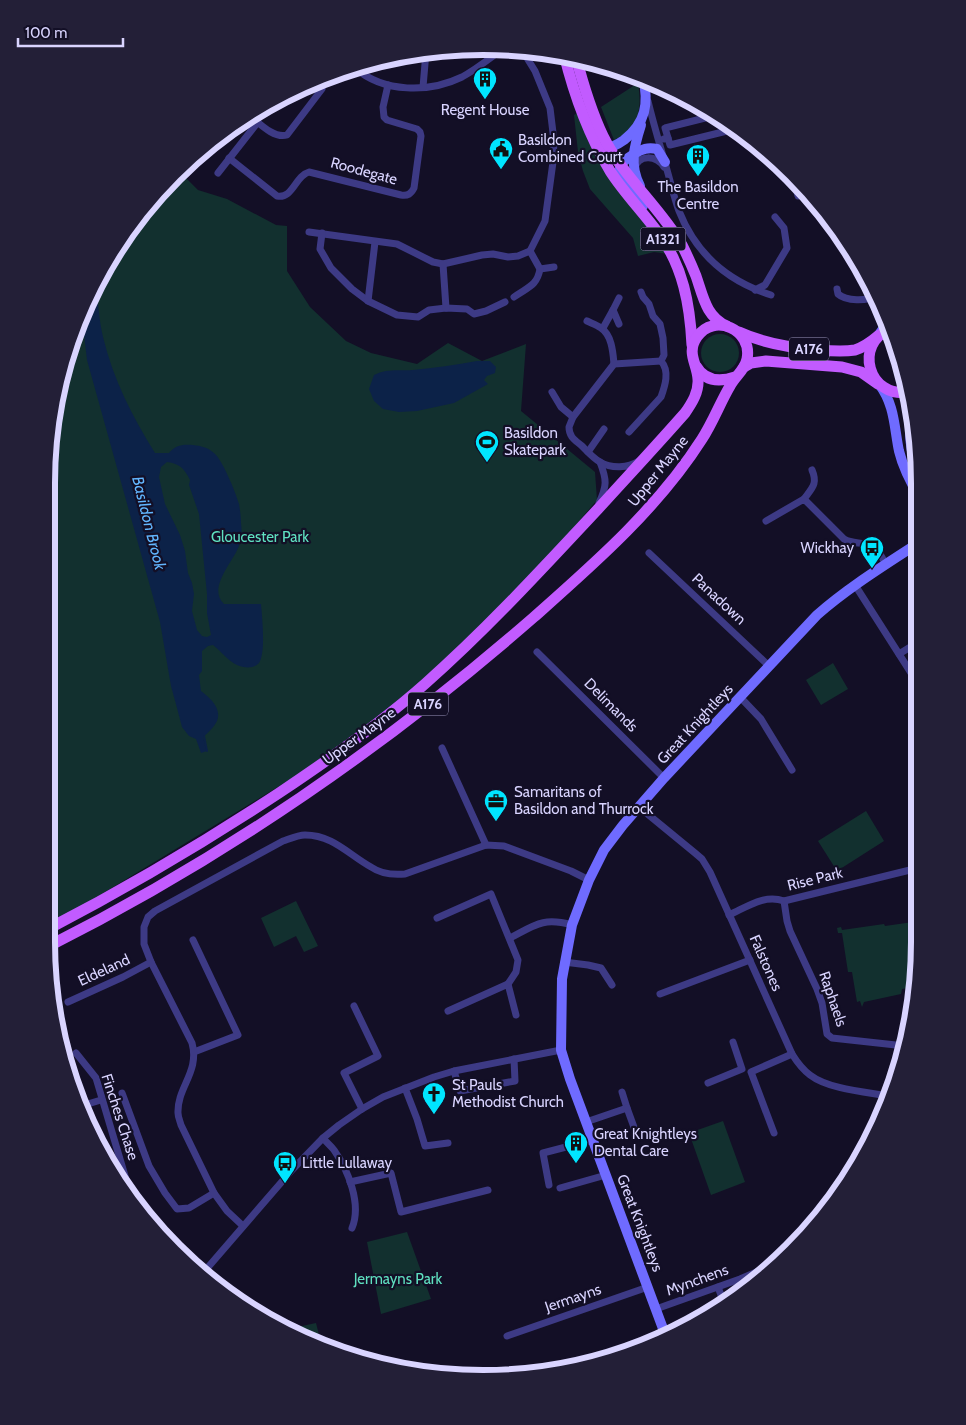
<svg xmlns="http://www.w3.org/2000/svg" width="966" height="1425" font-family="Cabin,sans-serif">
	<rect width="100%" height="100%" fill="#130f26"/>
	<g fill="#12302f">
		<path d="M638,83C642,109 640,127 614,140L601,107Z"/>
		<polygon points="579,112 668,254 654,252 638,256 633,238 590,189 583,171 578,152 574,115"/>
		<polygon points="186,178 198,190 227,199 276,225 287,226 287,271 310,307 346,341 371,353 417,364 448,343 482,361 526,344 521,411 595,472 597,500 528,581 426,680 314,765 87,903 46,925 46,483 55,398 91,290 165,188 169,190"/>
		<circle cx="720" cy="353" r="19"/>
		<polygon points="833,663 848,689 821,705 806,680"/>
		<polygon points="866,811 884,841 837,871 818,841"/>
		<polygon points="296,901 318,946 304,952 296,936 274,947 261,918"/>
		<polygon points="920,921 920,942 915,987 902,989 901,994 864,1002 862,1007 860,1001 857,1002 852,972 848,972 842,933 838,933 837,928 841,927 842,930 884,924 885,926"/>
		<polygon points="723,1121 745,1182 711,1195 689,1133"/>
		<polygon points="407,1232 431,1299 381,1314 367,1242"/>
		<polygon points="316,1323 319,1335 304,1339 288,1329"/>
	</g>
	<g fill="#0c2248" fill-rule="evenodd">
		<path d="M96,284C98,301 99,320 103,337C113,379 133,418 155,453H169C176,445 182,444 193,445C201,446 207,447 214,453C222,459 236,493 239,504C240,510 241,517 241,523C242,531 242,538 239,546C233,562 207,588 224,604H261C262,616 266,653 259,663C254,669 244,668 237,665C228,661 221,651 213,645L208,646L202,651V671L199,675L201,691C210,698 222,708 217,721C214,727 208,733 203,737L207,751L201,753L196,739L189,736L182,727L177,708L171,686L160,622L87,360L82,317L91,290ZM167,462C180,464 184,468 190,480L189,485L199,514L207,594V613L211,635L207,637L202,636L197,630L192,611L194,594L192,583L188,573L185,551L180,535L165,504L159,477L161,467Z"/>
		<path d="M477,361H490L496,367L495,373L487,376L484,380L488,384L454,403L417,411L399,412L383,409L374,401L369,389L374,375C387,368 399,371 413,370C434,368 456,365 477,361Z"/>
	</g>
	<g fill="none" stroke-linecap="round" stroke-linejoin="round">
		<polyline stroke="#0c2248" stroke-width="2" points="204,736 207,751"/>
		<g stroke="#3d3a85" stroke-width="7">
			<path d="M355,68C384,93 429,93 462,77C477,69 490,58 504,48"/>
			<polyline points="423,87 426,52"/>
			<path d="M648,101C653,122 659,142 665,163C670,179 673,195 679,211C696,254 727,281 771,295"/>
			<path d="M249,115C259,123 274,139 287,135L322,89L314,80"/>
			<polyline points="668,138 670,145 735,129 734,127"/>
			<polyline points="664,139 668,138 665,128 717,115"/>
			<path d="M229,158L277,196C293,199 295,176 309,172L401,195C408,196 411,194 414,188L421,136L420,132L417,129L387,120L384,117L383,107L388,85"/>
			<path d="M634,169C639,154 656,155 664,167"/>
			<polyline points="218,173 258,122"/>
			<polyline points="793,176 798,196"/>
			<polyline points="309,232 397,244 433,262 443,264 482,255 493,254 508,257 518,256 530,251 545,221 553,162 554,141 550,108 535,71 522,50"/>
			<polyline points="322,233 320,249 331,268 352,289 368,301 397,315 418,317 429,310 446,308 467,309 474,314 486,311 505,302"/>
			<polyline points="443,264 446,308"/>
			<polyline points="540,269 554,267"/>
			<path d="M837,289L838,294C846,301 867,302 876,295"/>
			<polyline points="755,290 765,285 787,248 784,228 775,217"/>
			<path d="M514,297C528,287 537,286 540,269L530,251"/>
			<polyline points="368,301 375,242"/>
			<polyline points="613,310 619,298"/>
			<path d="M587,321C591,323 597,325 601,328C612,335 613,353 614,364"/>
			<polyline points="603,328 613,310 619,324"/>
			<polyline points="552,392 561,407 573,417"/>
			<path d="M629,432L661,397C665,386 670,371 661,361L664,355L663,338L660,324L653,316L649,304L643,297L641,292"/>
			<polyline points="588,452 604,429"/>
			<path d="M639,461C628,468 612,469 600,462C593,458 587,451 582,446C575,440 569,437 569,427L573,417L614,364L661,361"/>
			<path d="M804,499C812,488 818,484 812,470"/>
			<path d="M599,503C607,486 607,480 600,462"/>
			<path d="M766,521L804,499L844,539C853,545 864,541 873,547C879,551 883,559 886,564"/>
			<polyline points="649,553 769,666"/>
			<polyline points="855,585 920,687"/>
			<polyline points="537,652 664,778"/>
			<polyline points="899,654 920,641"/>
			<polyline points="741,698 761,719 792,770"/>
			<polyline points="442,748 486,845"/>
			<path d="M639,807L695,853L702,859L710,872L792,1054C797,1062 802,1069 810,1075C828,1089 865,1092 888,1096"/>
			<polyline points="784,901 787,921 790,931 817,989 822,1003 827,1034 832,1038 905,1046"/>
			<path d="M729,915C747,907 764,894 784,901L910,870"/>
			<polyline points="437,918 491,894 518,960 516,972 508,984"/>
			<path d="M510,938C535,925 543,917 572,925"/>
			<polyline points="193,940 238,1035 194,1052"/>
			<polyline points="564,962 588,965 601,968 612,985"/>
			<polyline points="660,994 750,960"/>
			<polyline points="68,1002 123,977 151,962"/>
			<polyline points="354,1006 378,1056 344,1073 362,1109"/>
			<polyline points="448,1011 508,984 516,1015"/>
			<polyline points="76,1053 96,1078 128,1186 128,1194"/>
			<polyline points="454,1071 460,1091 515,1081 514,1059"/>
			<polyline points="708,1083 742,1069 733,1042"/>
			<polyline points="405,1088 417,1119 425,1146 448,1143"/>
			<polyline points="622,1092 627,1108"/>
			<polyline points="122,1093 149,1166 165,1193 177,1209 189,1208 214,1193"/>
			<polyline points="81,1106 101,1100"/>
			<polyline points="586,1122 627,1108 635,1130"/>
			<polyline points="774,1133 751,1072 792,1054"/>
			<path d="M323,1138C326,1142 331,1146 334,1150C348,1170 362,1204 352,1228"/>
			<polyline points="350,1182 391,1173 401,1212 488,1190"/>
			<polyline points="549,1185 543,1153 593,1140"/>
			<polyline points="560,1188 606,1175"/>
			<path d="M243,1226L227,1211L214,1193L181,1125C180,1121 178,1117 178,1113C177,1087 200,1072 192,1043L151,962L144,944V927L148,917L155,911L283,841C289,839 298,835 305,835C333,835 349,855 371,867C381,874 394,875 405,874L486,845L504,846L571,871L589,880"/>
			<polyline points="203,1273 292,1170 323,1138 339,1125 362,1109 383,1097 434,1077 454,1071 561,1050"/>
			<polyline points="718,1287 724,1303"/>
			<polyline points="656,1309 740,1279 775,1264"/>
			<polyline points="507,1336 648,1287"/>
		</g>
		<g stroke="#6f6bff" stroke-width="10">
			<path d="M603,149C611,148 617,145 624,140C646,123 649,103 643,77"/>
			<path d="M640,186C629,164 634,147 641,125"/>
			<path d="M643,206C637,197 619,178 620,168C621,162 629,157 634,154C642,149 648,147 657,149L665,162"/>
			<polyline points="878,336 883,329 887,319"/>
			<path d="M879,384C895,405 894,427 899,451C903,468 911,483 920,498"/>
			<path d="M913,412C907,433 911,454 919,474"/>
			<path d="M665,1334L570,1079L561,1050L562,979L572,925L589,880L604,850L623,825L664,778L817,615C849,587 885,565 920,542"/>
		</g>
		<g stroke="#c25bff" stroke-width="11">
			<path d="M564,54C574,95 588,134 610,171C624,193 643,212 659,234C683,266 690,305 692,345"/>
			<path d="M576,57C583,84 591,111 603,136C623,177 659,206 682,245C687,255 692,266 696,276C703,296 706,317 727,326"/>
			<path d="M890,329C854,343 867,399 910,392"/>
			<path d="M739,332C765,344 791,348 819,350C831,351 843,352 855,350C864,347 871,342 878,336"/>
			<path d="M696,366C705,382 720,382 735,377"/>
			<polyline points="744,367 751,363 766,361 842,367 861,372 878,384"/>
			<path d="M46,930C127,888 203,843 279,793C330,759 380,724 426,683C487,629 542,569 598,509C627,477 656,446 685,413C692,403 699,392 698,379C697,363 686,353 697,337C714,312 753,330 747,359C745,370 735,376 730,386C720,403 713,422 702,439C658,508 595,563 534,617C386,746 222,859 47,947"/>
		</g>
	</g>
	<defs>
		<g id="building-pin" transform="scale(1.25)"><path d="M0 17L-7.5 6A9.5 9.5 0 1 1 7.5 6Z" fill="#00e5ff" stroke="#130f26"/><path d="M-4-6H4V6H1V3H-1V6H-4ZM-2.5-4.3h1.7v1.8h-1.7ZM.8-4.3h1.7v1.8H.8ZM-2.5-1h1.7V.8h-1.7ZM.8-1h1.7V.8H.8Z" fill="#111"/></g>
		<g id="civic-pin" transform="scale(1.25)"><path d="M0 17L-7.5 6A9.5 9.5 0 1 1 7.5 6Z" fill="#00e5ff" stroke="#130f26"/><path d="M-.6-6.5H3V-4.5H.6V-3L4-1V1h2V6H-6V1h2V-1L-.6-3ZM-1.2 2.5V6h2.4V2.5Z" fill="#111"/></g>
		<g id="stadium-pin" transform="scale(1.25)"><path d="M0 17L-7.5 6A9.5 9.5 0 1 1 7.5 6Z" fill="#00e5ff" stroke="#130f26"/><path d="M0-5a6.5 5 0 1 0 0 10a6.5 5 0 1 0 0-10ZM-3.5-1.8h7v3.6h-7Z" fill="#111"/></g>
		<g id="bus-pin" transform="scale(1.25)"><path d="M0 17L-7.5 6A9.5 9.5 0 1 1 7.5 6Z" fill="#00e5ff" stroke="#130f26"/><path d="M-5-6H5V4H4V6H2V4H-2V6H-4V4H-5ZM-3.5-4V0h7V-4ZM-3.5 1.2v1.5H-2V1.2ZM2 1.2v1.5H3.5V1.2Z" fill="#111"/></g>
		<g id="office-pin" transform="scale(1.25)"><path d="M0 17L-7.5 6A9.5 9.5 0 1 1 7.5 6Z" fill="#00e5ff" stroke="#130f26"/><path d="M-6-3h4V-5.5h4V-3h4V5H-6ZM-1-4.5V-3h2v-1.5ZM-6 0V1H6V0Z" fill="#111"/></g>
		<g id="church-pin" transform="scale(1.25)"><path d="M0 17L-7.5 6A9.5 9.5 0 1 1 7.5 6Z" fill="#00e5ff" stroke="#130f26"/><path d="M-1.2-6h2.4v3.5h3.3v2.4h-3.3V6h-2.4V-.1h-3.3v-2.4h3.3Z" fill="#111"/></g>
	</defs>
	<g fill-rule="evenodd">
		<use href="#building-pin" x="485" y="79"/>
		<use href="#civic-pin" x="501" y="149"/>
		<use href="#building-pin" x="698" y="156"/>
		<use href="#stadium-pin" x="487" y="442"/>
		<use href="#bus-pin" x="872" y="548"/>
		<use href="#office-pin" x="496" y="801"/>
		<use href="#church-pin" x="434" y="1094"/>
		<use href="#building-pin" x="576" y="1143"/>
		<use href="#bus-pin" x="285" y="1163"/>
	</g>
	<g text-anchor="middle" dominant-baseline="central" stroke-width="4.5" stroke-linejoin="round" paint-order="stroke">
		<g fill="#130f26" stroke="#9e99be" stroke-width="1">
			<rect x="640.5" y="227.5" width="45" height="23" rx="4"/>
			<rect x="789" y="337.5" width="40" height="23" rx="4"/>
			<rect x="408" y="692.5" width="40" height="23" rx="4"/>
		</g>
		<g font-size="14" font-weight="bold" fill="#d9d4ff">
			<text x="663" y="239">A1321</text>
			<text x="809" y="349">A176</text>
			<text x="428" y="704">A176</text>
		</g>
		<g font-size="15" fill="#d9d4ff" stroke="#130f26" text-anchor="start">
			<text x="485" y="110" text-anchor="middle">Regent House</text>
			<text x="518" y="140">Basildon<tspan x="518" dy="17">Combined Court</tspan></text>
			<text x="698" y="187" text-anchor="middle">The Basildon<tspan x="698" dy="17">Centre</tspan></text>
			<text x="504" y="433">Basildon<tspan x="504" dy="17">Skatepark</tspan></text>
			<text x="854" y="548" text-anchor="end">Wickhay</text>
			<text x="514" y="792">Samaritans of<tspan x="514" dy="17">Basildon and Thurrock</tspan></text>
			<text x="452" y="1085">St Pauls<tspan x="452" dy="17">Methodist Church</tspan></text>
			<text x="594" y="1134">Great Knightleys<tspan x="594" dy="17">Dental Care</tspan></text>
			<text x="302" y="1163">Little Lullaway</text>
		</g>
		<g font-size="15" fill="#d9d4ff" stroke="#130f26">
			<text transform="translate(364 171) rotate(15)">Roodegate</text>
			<text transform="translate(658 471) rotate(-51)">Upper Mayne</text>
			<text transform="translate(719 599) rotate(43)">Panadown</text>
			<text transform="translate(611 705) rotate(45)">Delimands</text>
			<text transform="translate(695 724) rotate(-47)">Great Knightleys</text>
			<text transform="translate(359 736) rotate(-36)">Upper Mayne</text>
			<text transform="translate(815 879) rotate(-14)">Rise Park</text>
			<text transform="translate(766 963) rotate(66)">Falstones</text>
			<text transform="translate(104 970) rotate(-25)">Eldeland</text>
			<text transform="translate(833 999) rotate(71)">Raphaels</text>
			<text transform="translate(120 1117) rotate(72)">Finches Chase</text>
			<text transform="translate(640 1223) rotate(69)">Great Knightleys</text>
			<text transform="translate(697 1280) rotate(-20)">Mynchens</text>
			<text transform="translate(573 1298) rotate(-19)">Jermayns</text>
		</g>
		<g font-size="15" fill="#5fe0c0" stroke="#130f26">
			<text x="260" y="537">Gloucester Park</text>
			<text x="398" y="1279">Jermayns Park</text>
		</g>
		<g font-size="16" font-style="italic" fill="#62b6ff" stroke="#130f26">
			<text transform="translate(149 523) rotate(76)">Basildon Brook</text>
		</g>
	</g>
	<path d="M0 0H966V1425H0ZM483 55H483A428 428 0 0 1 911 483V942A428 428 0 0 1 483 1370H483A428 428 0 0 1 55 942V483A428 428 0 0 1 483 55Z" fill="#231f37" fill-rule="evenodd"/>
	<path fill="none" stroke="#d9d4ff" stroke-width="6" d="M483 55H483A428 428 0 0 1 911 483V942A428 428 0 0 1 483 1370H483A428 428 0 0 1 55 942V483A428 428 0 0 1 483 55Z"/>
	<path d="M18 38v8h105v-8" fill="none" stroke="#d9d4ff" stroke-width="2.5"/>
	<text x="25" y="38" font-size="15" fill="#d9d4ff" stroke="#130f26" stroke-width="4" paint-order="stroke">100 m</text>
</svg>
